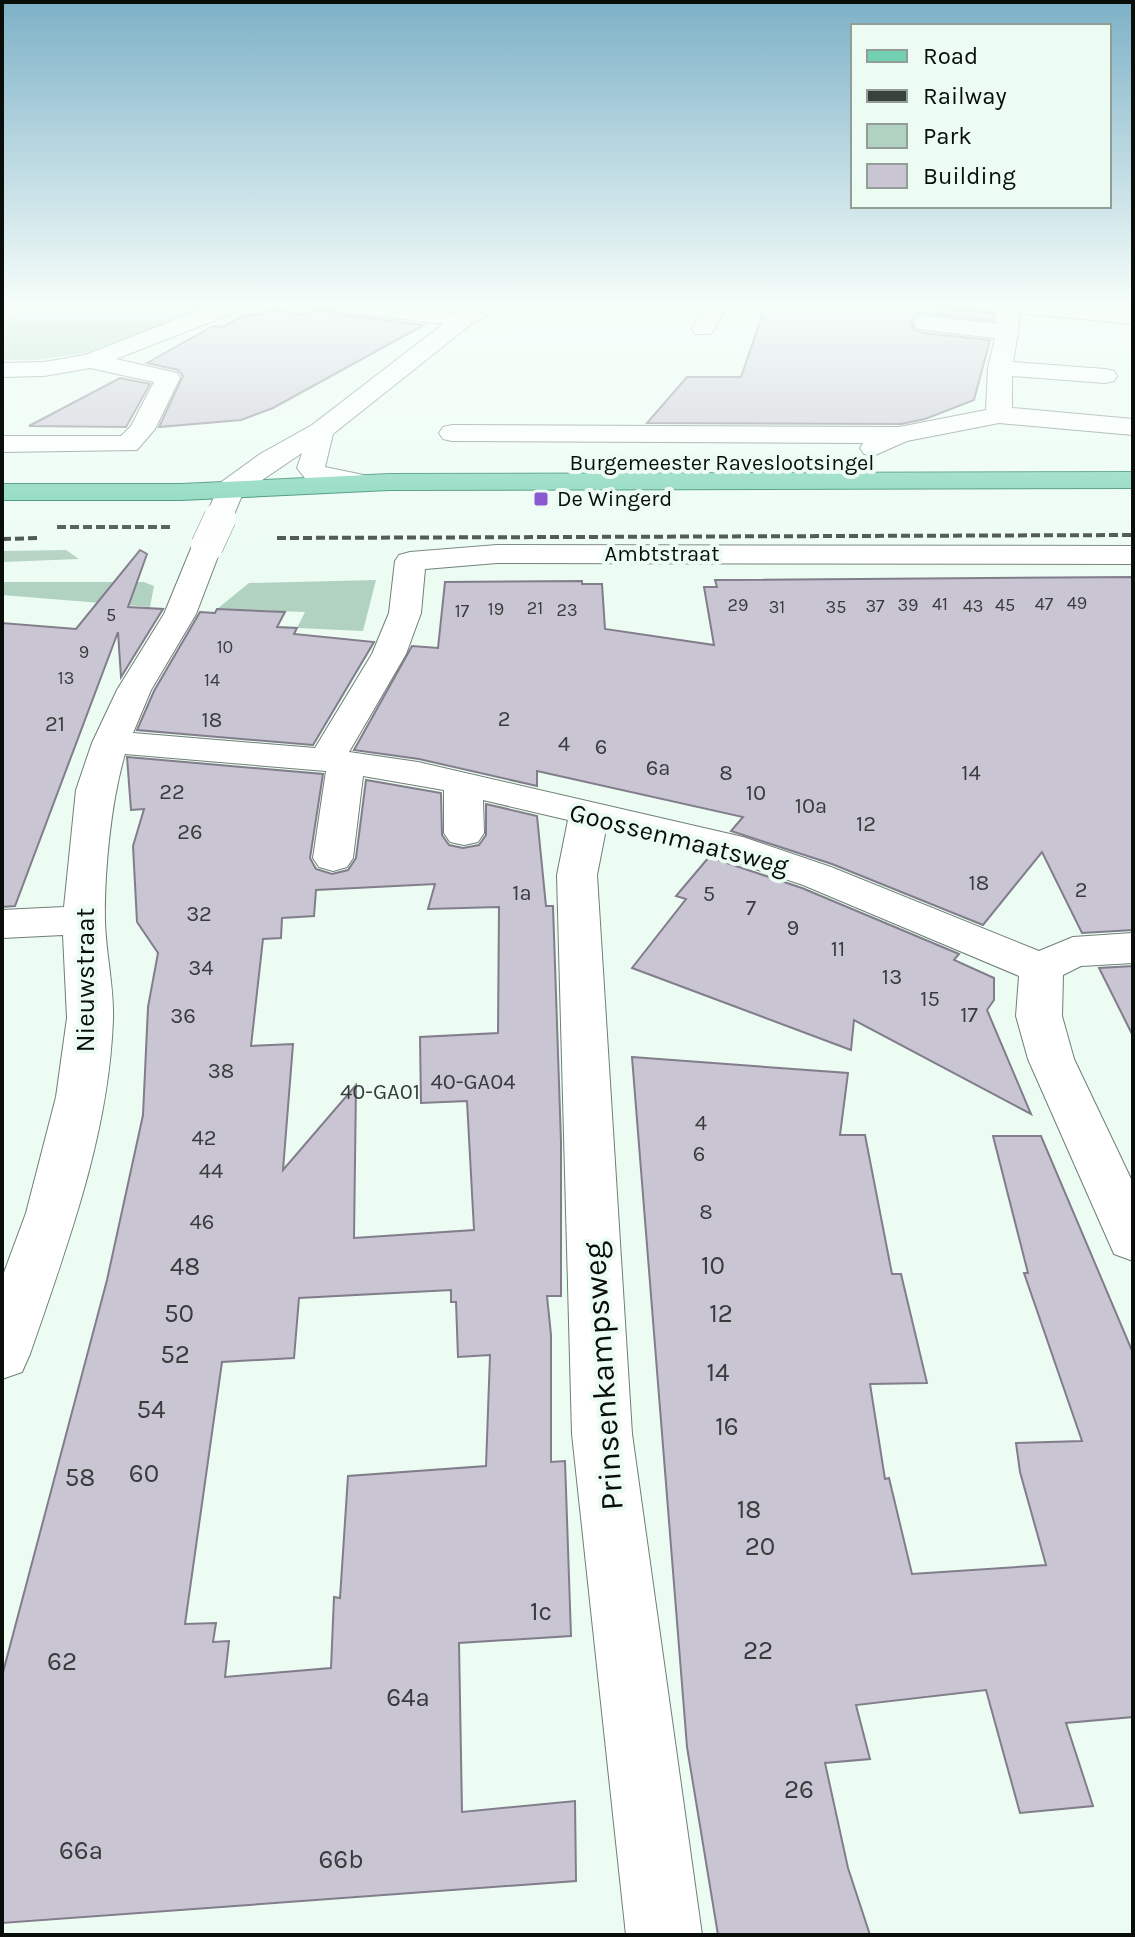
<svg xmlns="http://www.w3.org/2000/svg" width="1135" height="1937" font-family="Karla,sans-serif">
	<rect width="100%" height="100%" fill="#ecfcf3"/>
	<g fill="#b1d2c1">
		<polygon points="19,304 218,304 87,353 36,360 2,360 2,326"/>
		<polygon points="66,550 79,559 2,562 2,551"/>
		<polygon points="376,580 363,631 297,628 305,612 217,609 249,583"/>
		<polygon points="2,582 144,582 154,586 150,607 2,595"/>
	</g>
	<g fill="#c9c5d3" stroke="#817d8b" stroke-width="2" fill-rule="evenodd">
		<polygon points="766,304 908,304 992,313 993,321 925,313 916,315 911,321 914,330 924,333 990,340 974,400 925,419 901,424 647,423 687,377 741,377"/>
		<polygon points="271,309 306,315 315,309 329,310 335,314 424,325 273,408 241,420 159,427 183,376 178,370 147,363 213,326 223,327 243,316 264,314"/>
		<polygon points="120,378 150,384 126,427 29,426"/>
		<polygon points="140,550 147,554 128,607 163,609 121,677 118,632 15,906 2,907 2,623 76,629"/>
		<polygon points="1133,577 1133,930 1082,933 1042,852 983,925 832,864 731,831 743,817 537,771 537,786 419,759 354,750 412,646 438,648 445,582 582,581 582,584 602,584 605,629 714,645 704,587 717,587 715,580"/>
		<polygon points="217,609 285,612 277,627 297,628 294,634 374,642 313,745 137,730 154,691 200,612 215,613"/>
		<path d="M127,757L323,774L310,858L316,869L332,874L348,870L356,858L366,780L441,793L442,835L449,845L463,848L479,845L486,835V804L537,816L546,906H553L561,1142V1296H547L551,1335V1462L565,1461L571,1636L459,1643L462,1812L575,1801L576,1881L2,1923V1676L107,1280L143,1115L148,1007L158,953L137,922L133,846L144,809L131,810ZM435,884L428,909L499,907L498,1033L420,1037L421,1103L467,1101L474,1230L354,1238L356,1085L283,1170L293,1044L251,1046L263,939L281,938L282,918L314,916L316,890ZM451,1290V1302H456L458,1357L490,1355L486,1466L348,1476L340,1598L334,1597L331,1668L225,1677L229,1641L213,1642L216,1623L185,1624L222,1362L294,1358L299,1298Z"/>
		<polygon points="709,857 802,888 959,954 954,960 994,978 994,1000 987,1010 1031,1114 854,1020 851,1050 632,968 686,899 676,896"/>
		<polygon points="1133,966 1133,1036 1099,968"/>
		<polygon points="632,1057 848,1073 840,1135 865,1135 892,1274 901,1274 927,1383 870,1384 885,1479 889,1478 912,1574 1046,1565 1020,1472 1016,1443 1082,1441 1024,1273 1028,1273 993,1136 1041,1136 1133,1353 1133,1717 1066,1723 1093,1806 1020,1813 986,1690 856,1705 870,1759 825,1763 848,1868 870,1935 718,1935 687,1747"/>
	</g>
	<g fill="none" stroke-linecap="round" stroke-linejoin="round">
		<g stroke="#707e77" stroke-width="2">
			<g id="minor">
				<polygon points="216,304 247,304 244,309 116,359 177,373 180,378 155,429 137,450 2,452 2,436 121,436 131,426 154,382 90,368 44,376 2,377 2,363 44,362 85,355"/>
				<path d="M324,304C351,304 435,300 454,315L476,304H504L470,325L333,434L325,467L373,477L377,483L373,489L363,491L308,482L297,468L302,453L243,493L230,524L220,527L210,524L205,518L220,483L260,454L312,425L443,324L335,311Z"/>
				<polygon points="707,304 729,304 711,334 695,334 692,329"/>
				<polygon points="983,304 1067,304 1133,310 1133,324 1018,313 1019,327 1013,362 1105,369 1114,371 1117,376 1114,381 1105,383 1012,376 1012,408 1133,419 1133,435 999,423 907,441 873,456 864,454 860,448 863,443 452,441 443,439 439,433 443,427 452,425 899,427 986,410 988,368 995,338 925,330 917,328 914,323 917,318 925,316 997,324 995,311 986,309"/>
				<path d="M207,537L218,540L222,546L196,614L151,690L133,733L315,748L372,654L389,613L395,561L399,555L410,552L497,545L1133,546V564L497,563L425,569L421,613L406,654L349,752L418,762L743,837L831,867L1039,951L1073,937L1133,933V963L1081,966L1063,975L1062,1016L1074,1059L1133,1183V1261L1114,1254L1028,1059L1016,1016L1019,976L803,885L717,856L606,829L597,875L632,1434L702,1935H626L572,1434L557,875L568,820L483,800L484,833L478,842L464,845L450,842L444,833V790L363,776L353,858L347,867L333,871L319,867L313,858L326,771L125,754C111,801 104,873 105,922C106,954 114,987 113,1019C109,1135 67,1246 30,1354L22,1372L2,1379V1278L26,1213L56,1097L67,1018L63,935L2,938V910L64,907L76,790L92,743L117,690L164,614L192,546L196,540Z"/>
			</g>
		</g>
		<g stroke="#137756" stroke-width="2">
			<polygon id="major" points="1133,472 1133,488 389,490 181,500 2,500 2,484 181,484 389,474"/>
		</g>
		<use href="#minor" fill="#fff" fill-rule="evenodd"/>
		<use href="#major" fill="#74d0b2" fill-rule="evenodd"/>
		<g stroke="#39413c" stroke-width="4" stroke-dasharray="9 4" stroke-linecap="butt">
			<polyline points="57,527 174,527"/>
			<polyline points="277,538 1133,535"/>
			<polyline points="2,539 38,538"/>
		</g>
		<g stroke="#707e77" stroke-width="33" stroke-linecap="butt">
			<polyline id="minor-bridge" points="207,546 220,518"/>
		</g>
		<use href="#minor-bridge" stroke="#fff" stroke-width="32"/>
	</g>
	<linearGradient id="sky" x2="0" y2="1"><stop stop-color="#7db1c7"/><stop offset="0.53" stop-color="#f6fefa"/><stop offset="1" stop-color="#f6fefa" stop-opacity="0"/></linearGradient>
	<rect width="1135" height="575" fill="url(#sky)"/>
	<rect fill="#8a58d1" stroke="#ecfcf3" stroke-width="3" x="533" y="491" width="16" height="16" rx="4"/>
	<g text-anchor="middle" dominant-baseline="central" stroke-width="8" stroke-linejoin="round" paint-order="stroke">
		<g font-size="18" fill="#393c3d">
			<text x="1077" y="603">49</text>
			<text x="940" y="604">41</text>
			<text x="1044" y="604">47</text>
			<text x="738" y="605">29</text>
			<text x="908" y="605">39</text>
			<text x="1005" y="605">45</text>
			<text x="875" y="606">37</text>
			<text x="973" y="606">43</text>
			<text x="777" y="607">31</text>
			<text x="836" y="607">35</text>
			<text x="535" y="608">21</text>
			<text x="496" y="609">19</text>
			<text x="567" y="610">23</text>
			<text x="462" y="611">17</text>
			<text x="111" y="615">5</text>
			<text x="225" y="647">10</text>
			<text x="84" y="652">9</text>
			<text x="66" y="678">13</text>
			<text x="212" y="680">14</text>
		</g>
		<g font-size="22" fill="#090e0b" stroke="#ecfcf3">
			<text x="722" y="463">Burgemeester Raveslootsingel</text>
			<text x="662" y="554">Ambtstraat</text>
		</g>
		<g font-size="22" fill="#090e0b" stroke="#ecfcf3" text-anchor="start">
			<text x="557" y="499">De Wingerd</text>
		</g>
		<g font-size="22" fill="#393c3d">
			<text x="504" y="719">2</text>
			<text x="212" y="720">18</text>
			<text x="55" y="724">21</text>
			<text x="564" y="744">4</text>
			<text x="601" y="747">6</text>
			<text x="658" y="768">6a</text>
			<text x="726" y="773">8</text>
			<text x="971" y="773">14</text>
			<text x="172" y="792">22</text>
			<text x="756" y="793">10</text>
			<text x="811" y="806">10a</text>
			<text x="866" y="824">12</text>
			<text x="190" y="832">26</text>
			<text x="979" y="883">18</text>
			<text x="1081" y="890">2</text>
			<text x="522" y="893">1a</text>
			<text x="709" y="894">5</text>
			<text x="751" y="908">7</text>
			<text x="199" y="914">32</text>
			<text x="793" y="928">9</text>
			<text x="838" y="949">11</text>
			<text x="201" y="968">34</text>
			<text x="892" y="977">13</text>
			<text x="930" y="999">15</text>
			<text x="969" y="1015">17</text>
			<text x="183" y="1016">36</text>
			<text x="221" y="1071">38</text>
			<text x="473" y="1082">40-GA04</text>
			<text x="380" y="1092">40-GA01</text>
			<text x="701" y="1123">4</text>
			<text x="204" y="1138">42</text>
			<text x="699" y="1154">6</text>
			<text x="211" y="1171">44</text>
			<text x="706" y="1212">8</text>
			<text x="202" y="1222">46</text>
		</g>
		<g font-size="26" fill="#090e0b" stroke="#ecfcf3">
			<text transform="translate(679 839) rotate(14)">Goossenmaatsweg</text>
			<text transform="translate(85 980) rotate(-90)">Nieuwstraat</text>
		</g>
		<g font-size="26" fill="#393c3d">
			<text x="713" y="1265">10</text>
			<text x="185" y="1266">48</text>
			<text x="179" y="1313">50</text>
			<text x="721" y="1313">12</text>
			<text x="175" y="1354">52</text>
			<text x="718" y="1372">14</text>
			<text x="151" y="1409">54</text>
			<text x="727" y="1426">16</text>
			<text x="144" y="1473">60</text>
			<text x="80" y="1477">58</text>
			<text x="749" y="1509">18</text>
			<text x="760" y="1546">20</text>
			<text x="541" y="1611">1c</text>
			<text x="758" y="1650">22</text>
			<text x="62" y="1661">62</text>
			<text x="408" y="1697">64a</text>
			<text x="799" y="1789">26</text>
			<text x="81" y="1850">66a</text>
			<text x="341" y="1859">66b</text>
		</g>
		<g font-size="32" fill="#090e0b" stroke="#ecfcf3">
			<text transform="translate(603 1376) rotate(-94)">Prinsenkampsweg</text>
		</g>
	</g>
	<rect width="1135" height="1937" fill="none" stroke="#090e0b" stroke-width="8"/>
	<rect x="851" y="24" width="260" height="184" fill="#ecfcf3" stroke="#919d96" stroke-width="2"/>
	<rect x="867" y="50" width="40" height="12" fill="#74d0b2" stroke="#919d96" stroke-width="2"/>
	<text x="923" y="64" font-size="24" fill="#090e0b">Road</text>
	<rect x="867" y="90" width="40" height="12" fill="#39413c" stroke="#919d96" stroke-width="2"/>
	<text x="923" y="104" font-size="24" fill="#090e0b">Railway</text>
	<rect x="867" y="124" width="40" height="24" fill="#b1d2c1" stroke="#919d96" stroke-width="2"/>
	<text x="923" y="144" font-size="24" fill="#090e0b">Park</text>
	<rect x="867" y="164" width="40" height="24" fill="#c9c5d3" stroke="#919d96" stroke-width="2"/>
	<text x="923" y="184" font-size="24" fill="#090e0b">Building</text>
</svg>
